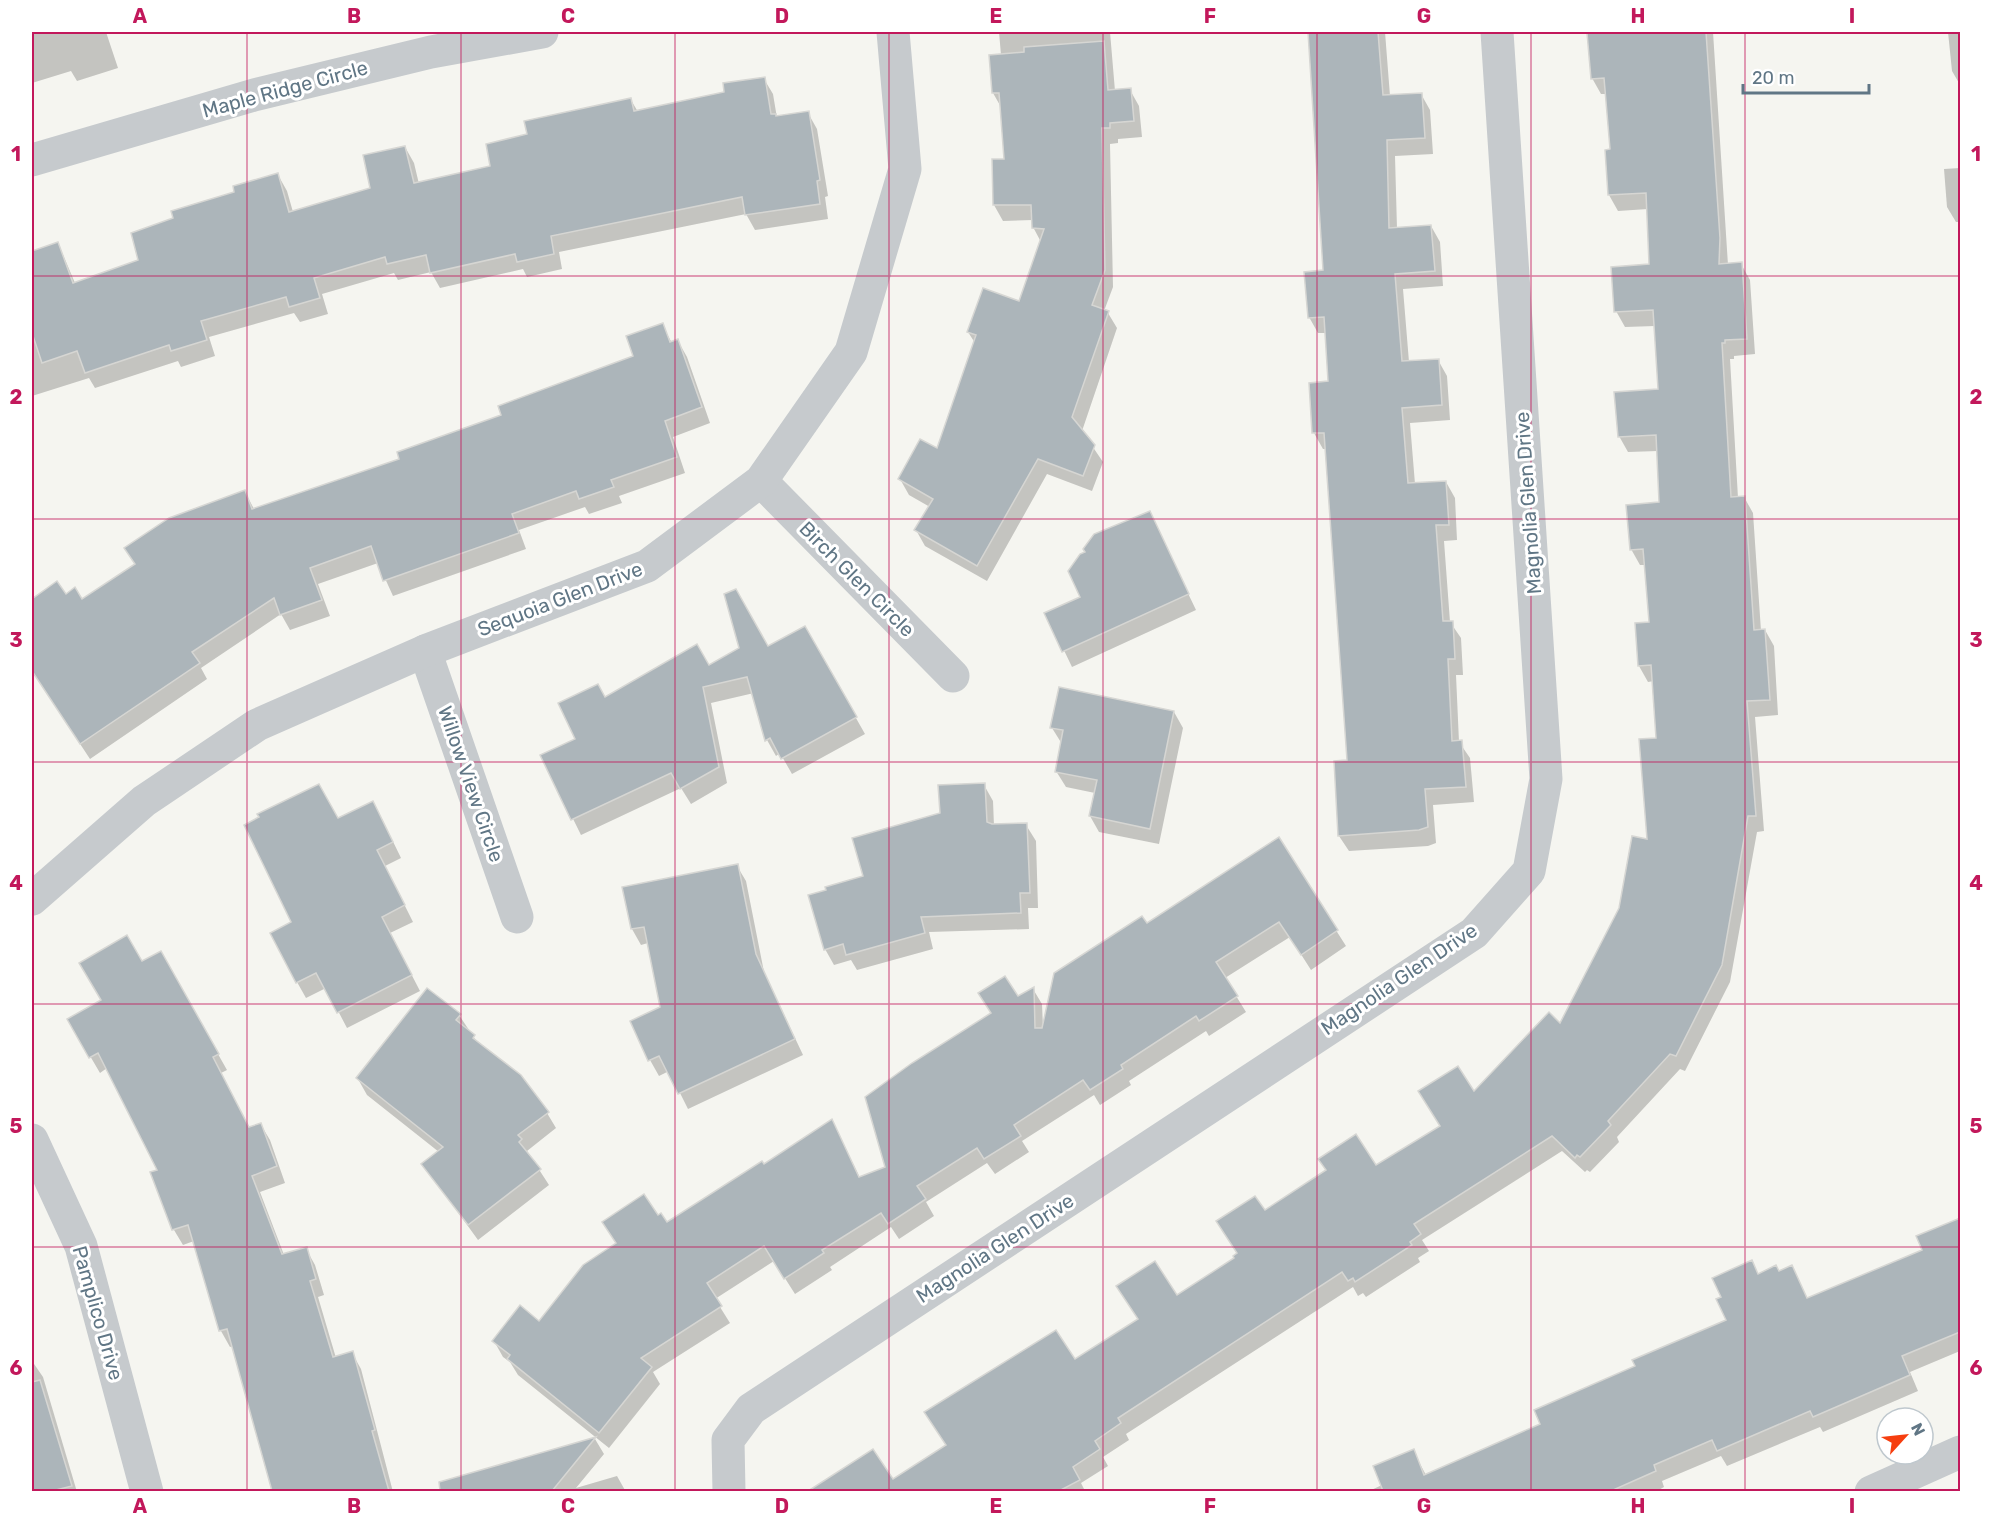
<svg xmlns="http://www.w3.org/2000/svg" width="1992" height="1523" font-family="Rubik,sans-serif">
	<rect width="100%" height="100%" fill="#f5f5f0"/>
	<g fill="#0003">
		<polygon points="32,32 106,32 118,68 77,81 71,71 32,83"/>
		<polygon points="999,32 1110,32 1115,91 1130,90 1139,106 1142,137 1118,139 1118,143 1110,144 1113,287 1104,311 1108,313 1117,328 1082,431 1103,462 1092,491 1047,474 987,581 925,546 916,530 930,507 909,495 900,479 937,450 975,343 968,332 1020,303 1041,242 1033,227 1033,220 1003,221 994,205 1006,160 1001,107 993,93 1001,55"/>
		<polygon points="1309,32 1385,32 1390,96 1421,94 1430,110 1433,154 1395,156 1397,229 1431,226 1440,242 1443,286 1403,289 1409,362 1438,360 1447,376 1450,420 1410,423 1415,484 1446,482 1455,498 1457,540 1444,541 1450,622 1461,638 1463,675 1456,675 1459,742 1470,758 1474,802 1433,805 1436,843 1428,846 1349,851 1339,836 1349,762 1326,449 1323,449 1314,433 1310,384 1330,383 1327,333 1318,333 1309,317 1324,272"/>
		<polygon points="1629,32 1713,32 1728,265 1741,264 1750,280 1755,354 1734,356 1734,359 1730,359 1738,498 1744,497 1753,513 1761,631 1765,630 1774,646 1778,715 1755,717 1764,831 1757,832 1730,982 1685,1071 1680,1069 1617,1137 1619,1142 1590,1172 1587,1170 1585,1172 1562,1151 1422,1240 1429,1251 1418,1258 1420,1262 1366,1297 1363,1293 1358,1296 1353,1287 1126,1434 1129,1440 1103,1457 1108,1466 1081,1483 1085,1491 847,1492 837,1474 892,1481 1236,1259 1264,1212 1376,1167 1442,1127 1473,1093 1561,1025 1621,909 1649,840 1657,739 1654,681 1648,682 1639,666 1650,623 1646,565 1640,565 1631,549 1660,504 1658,451 1628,452 1619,436 1660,391 1655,326 1625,327 1616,311 1651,266 1648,209 1618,211 1609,195 1606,151 1612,151 1607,94 1601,94 1592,78 1589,35"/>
		<polygon points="1948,32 1960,32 1960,109 1959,83 1952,71"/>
		<polygon points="764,79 773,94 777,118 808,113 817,129 828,196 825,197 828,219 755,230 746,214 559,252 562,269 527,277 523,269 440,288 431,272 398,280 394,273 322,294 328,314 300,322 294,313 209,337 215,356 181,367 178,361 95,388 89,378 32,396 32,253 58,243 75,283 140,261 175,219 278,175 287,191 293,212 372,189 405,147 414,163 419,184 492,167 529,136 631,100 638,112 726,93"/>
		<polygon points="1960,168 1960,222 1956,222 1947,207 1944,169"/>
		<polygon points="662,325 672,343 678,341 687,357 710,423 673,437 685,473 619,496 622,503 589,514 585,507 519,530 526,549 393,596 378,563 318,584 330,616 290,630 281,614 201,668 207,679 90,759 32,671 32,600 57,583 66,596 82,601 245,492 254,509 401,460 635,357"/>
		<polygon points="1959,495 1960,495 1960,521"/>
		<polygon points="1149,512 1196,610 1072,667 1046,613 1082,597"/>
		<polygon points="805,628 865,734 792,774 780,753 776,756 767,740 754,693 711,703 727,783 691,804 681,788 581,835 542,756 577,739 605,699 768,648"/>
		<polygon points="1174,712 1183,728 1159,844 1099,832 1090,816 1095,793 1066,787 1056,771 1062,744 1052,728"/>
		<polygon points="984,785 993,801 994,826 1026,825 1036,841 1038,908 1028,908 1029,929 929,932 933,949 857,970 851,960 834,965 825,949 865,877 941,814"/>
		<polygon points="382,819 401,858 385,866 413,922 390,933 420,991 347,1028 326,988 306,998 297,982 293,923 338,820"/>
		<polygon points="1278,839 1346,946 1311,970 1290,937 1225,978 1246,1012 1209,1036 1206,1031 1129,1081 1131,1085 1100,1105 1094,1095 1022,1141 1029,1152 995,1174 987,1163 926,1202 934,1216 899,1239 891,1227 830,1267 832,1270 795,1294 774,1261 715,1299 730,1323 653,1372 660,1384 609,1448 518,1375 510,1362 503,1357 494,1341 539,1323 657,1217 667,1224 764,1166 832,1121 860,1178 886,1168 1018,998 1033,989 1042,1004 1043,1027 1146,925"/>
		<polygon points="737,866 746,881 764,972 803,1055 688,1109 669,1071 659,1076 650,1060 662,1008 648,943 641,945 632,929 624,888"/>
		<polygon points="161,953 227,1070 221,1073 249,1129 261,1125 270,1140 285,1183 260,1192 284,1255 306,1249 315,1265 324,1295 318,1297 336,1358 352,1353 361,1369 393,1492 267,1492 273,1488 233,1346 230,1347 221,1331 194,1241 183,1245 174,1230 152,1173 159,1170 107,1068 100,1073 69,1020 103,1001 142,963"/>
		<polygon points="459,1015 479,1045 547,1113 556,1128 527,1151 549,1185 478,1240 423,1164 439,1152 367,1095 358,1079"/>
		<polygon points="1960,1219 1960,1351 1910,1372 1918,1391 1823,1432 1820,1427 1727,1466 1721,1456 1662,1481 1664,1487 1655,1492 1367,1492 1382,1485 1413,1451 1426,1475 1542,1425 1637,1367 1728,1321 1723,1297 1751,1262 1759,1275 1778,1273 1791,1267 1808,1299 1924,1250 1918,1237"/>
		<polygon points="32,1361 43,1377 77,1492 32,1492"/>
		<polygon points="595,1439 604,1454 576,1488 617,1476 626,1492 503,1492 496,1467"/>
	</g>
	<g fill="#acb5ba" stroke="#d6d6d3" stroke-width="1.5">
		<polygon points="1308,32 1378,32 1383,95 1422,93 1425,138 1387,140 1389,228 1431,225 1435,271 1395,274 1402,361 1439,359 1442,405 1402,408 1408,483 1446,481 1449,525 1436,525 1443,621 1453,621 1455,659 1448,659 1452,741 1462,740 1466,787 1425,789 1428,827 1419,830 1338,836 1334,761 1347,760 1324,433 1312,433 1309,383 1328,381 1324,317 1308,318 1304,272 1323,270"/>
		<polygon points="1613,32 1706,32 1720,238 1719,264 1742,262 1747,339 1725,340 1725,343 1722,343 1731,497 1745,496 1754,630 1765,629 1770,700 1747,701 1756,816 1748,816 1722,965 1676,1056 1670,1054 1608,1121 1611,1125 1580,1157 1577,1155 1575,1158 1552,1136 1414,1224 1421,1234 1410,1242 1412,1245 1355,1282 1353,1278 1348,1281 1342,1272 1118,1418 1121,1423 1095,1441 1100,1449 1073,1467 1080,1480 1059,1491 808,1491 873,1449 893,1479 946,1445 924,1412 1056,1330 1075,1359 1138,1319 1116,1286 1155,1261 1177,1295 1234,1258 1233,1256 1237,1253 1216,1221 1255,1196 1265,1210 1326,1170 1318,1159 1356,1134 1376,1165 1440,1126 1418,1091 1458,1066 1474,1091 1549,1012 1560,1023 1619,908 1632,836 1647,839 1639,739 1656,738 1651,665 1638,666 1635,623 1649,622 1643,549 1630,550 1626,505 1659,502 1656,435 1618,437 1614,392 1658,389 1653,310 1614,312 1611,267 1649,264 1646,193 1608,195 1605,150 1610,149 1604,78 1591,79 1587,33"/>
		<polygon points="1104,41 1108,90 1131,88 1134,121 1110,123 1110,128 1102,128 1105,270 1092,305 1109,311 1072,417 1095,445 1083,476 1038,459 977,566 914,530 933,499 898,479 920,439 937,448 976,335 967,332 983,288 1019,301 1044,229 1032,228 1031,205 993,205 992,159 1004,159 999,93 992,93 989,55 1024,52 1024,47"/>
		<polygon points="765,77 771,114 776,114 776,116 809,111 820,180 817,181 820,204 745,215 742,197 551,236 554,254 517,262 515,254 430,273 426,255 387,264 385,257 314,278 320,298 289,307 286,297 201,321 207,340 171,351 169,345 85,373 77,351 42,363 32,333 32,251 58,242 73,283 138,260 131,233 173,218 171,211 234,192 233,186 278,173 289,212 370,188 363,155 405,146 414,183 490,166 486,144 527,134 524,121 631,98 634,111 724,92 723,83"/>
		<polygon points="663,323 670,342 678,339 702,407 665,421 677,457 611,480 614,487 579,499 576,491 512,514 519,533 383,581 371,546 310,568 322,600 280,615 274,598 192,652 200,663 80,744 32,671 32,599 57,581 66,594 75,587 82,599 135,564 124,548 169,518 245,490 252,509 399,459 397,452 501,415 498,406 633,356 626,336"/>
		<polygon points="1150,511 1189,594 1062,652 1044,613 1080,597 1068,571 1080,554 1085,552 1083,549 1094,534"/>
		<polygon points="736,589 768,646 805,626 857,717 781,759 770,738 765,741 747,677 703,687 719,767 680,789 671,773 571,820 540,755 575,739 558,703 598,684 605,697 697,644 709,665 739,648 724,594"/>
		<polygon points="1059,687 1174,711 1150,829 1089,816 1097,780 1055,772 1063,730 1050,728"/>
		<polygon points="985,783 987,822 992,824 1027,823 1030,893 1020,893 1021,913 921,917 925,933 846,955 843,944 824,950 808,895 826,890 825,887 863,876 852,838 940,813 938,785"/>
		<polygon points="319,784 338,818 373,801 393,842 377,850 405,905 382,917 412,975 337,1013 316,973 296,983 270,933 291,922 244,825 259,817 257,814"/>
		<polygon points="1279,837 1338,930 1301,955 1279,922 1216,962 1238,996 1199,1021 1196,1016 1121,1065 1123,1069 1090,1090 1083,1080 1014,1125 1021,1136 984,1159 977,1148 917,1186 926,1199 888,1224 881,1213 822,1250 824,1253 784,1279 764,1246 707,1283 722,1306 641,1358 652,1367 599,1433 507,1359 510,1355 492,1341 520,1305 539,1321 583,1265 616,1243 602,1222 644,1194 658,1215 661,1213 667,1222 762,1161 764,1164 832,1119 859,1177 885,1167 865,1097 912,1063 991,1013 978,993 1005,976 1018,996 1034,987 1035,1028 1042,1028 1054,973 1142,916 1147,923"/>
		<polygon points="738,864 756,954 795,1039 678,1094 659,1056 648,1061 630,1021 660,1007 644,927 631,929 622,887"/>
		<polygon points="127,935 142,961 161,951 219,1054 213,1057 249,1127 261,1123 277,1166 252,1176 282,1254 307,1247 316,1279 310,1281 333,1357 353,1351 375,1430 372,1431 389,1491 272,1491 227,1329 219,1331 188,1225 172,1230 150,1172 157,1170 98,1053 89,1058 67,1019 101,1000 79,963"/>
		<polygon points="427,988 461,1014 456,1020 475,1035 473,1038 521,1075 549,1112 518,1135 522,1139 519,1142 541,1169 468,1225 421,1164 443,1147 356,1078"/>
		<polygon points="1960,1218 1960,1332 1902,1356 1910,1375 1813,1417 1810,1411 1717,1451 1712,1440 1654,1465 1656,1471 1611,1491 1383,1491 1373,1466 1414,1449 1424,1475 1540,1424 1534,1410 1635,1366 1632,1360 1726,1320 1716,1299 1721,1297 1712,1278 1752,1260 1758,1274 1776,1265 1779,1271 1792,1265 1807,1298 1922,1250 1916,1236"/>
		<polygon points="40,1380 72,1486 52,1491 32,1491 32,1382"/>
		<polygon points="596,1437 552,1491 440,1491 439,1482"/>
	</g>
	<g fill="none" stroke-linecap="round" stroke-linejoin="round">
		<g stroke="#c6cacd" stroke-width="33">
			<polyline points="32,160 254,95 431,52 542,32"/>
			<polyline points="761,481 953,676"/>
			<polyline points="425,651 517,917"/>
			<polyline points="32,899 144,801 257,725 425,651 647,566 761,481 851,352 905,169 893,32"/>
			<polyline points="32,1140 81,1246 147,1492"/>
			<polyline points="729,1492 728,1440 751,1409 1474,933 1529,871 1546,779 1497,32"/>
			<polyline points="1871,1492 1960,1452"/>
		</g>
	</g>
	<path fill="none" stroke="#c2185b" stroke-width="1.5" stroke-opacity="0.55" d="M247,32V1492M461,32V1492M675,32V1492M889,32V1492M1103,32V1492M1317,32V1492M1531,32V1492M1745,32V1492M32,276H1960M32,519H1960M32,762H1960M32,1004H1960M32,1247H1960"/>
	<g text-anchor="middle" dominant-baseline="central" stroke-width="6" stroke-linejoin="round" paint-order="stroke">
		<g font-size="20" fill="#607685" stroke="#fff">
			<text transform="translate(285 89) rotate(-15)">Maple Ridge Circle</text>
			<text transform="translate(1528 503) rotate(-94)">Magnolia Glen Drive</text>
			<text transform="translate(857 579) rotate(45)">Birch Glen Circle</text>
			<text transform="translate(560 599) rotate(-21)">Sequoia Glen Drive</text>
			<text transform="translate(471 784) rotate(71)">Willow View Circle</text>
			<text transform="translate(1399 979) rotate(-34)">Magnolia Glen Drive</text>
			<text transform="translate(995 1248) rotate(-33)">Magnolia Glen Drive</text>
			<text transform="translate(98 1313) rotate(74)">Pamplico Drive</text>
		</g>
	</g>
	<rect width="1992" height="1523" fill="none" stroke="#ffffff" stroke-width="66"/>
	<g transform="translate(1905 1436) rotate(63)"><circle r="28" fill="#ffffff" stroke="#bfc8ce" stroke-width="1.5"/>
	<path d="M0-4.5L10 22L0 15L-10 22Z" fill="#f63e0f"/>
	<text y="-9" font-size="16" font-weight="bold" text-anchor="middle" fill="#607685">N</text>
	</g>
	<path d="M1743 84v9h126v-9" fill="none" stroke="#607685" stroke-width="3"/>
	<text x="1752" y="84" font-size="18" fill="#607685" stroke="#ffffff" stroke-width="4.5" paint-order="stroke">20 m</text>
	<rect x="33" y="33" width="1926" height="1457" fill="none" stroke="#c2185b" stroke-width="2"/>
	<g font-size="20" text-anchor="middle" font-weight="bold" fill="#c2185b">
		<text x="140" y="23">A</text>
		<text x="354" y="23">B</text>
		<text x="568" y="23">C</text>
		<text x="782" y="23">D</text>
		<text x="996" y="23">E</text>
		<text x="1210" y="23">F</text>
		<text x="1424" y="23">G</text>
		<text x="1638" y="23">H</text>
		<text x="1852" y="23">I</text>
		<text x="16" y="161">1</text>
		<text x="1976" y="161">1</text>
		<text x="16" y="404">2</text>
		<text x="1976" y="404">2</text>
		<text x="16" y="647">3</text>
		<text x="1976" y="647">3</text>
		<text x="16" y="890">4</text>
		<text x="1976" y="890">4</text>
		<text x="16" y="1133">5</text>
		<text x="1976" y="1133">5</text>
		<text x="16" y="1375">6</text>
		<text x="1976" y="1375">6</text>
		<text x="140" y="1513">A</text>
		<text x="354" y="1513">B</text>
		<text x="568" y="1513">C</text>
		<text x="782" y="1513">D</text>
		<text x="996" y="1513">E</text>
		<text x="1210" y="1513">F</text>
		<text x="1424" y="1513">G</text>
		<text x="1638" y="1513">H</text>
		<text x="1852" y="1513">I</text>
	</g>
</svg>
